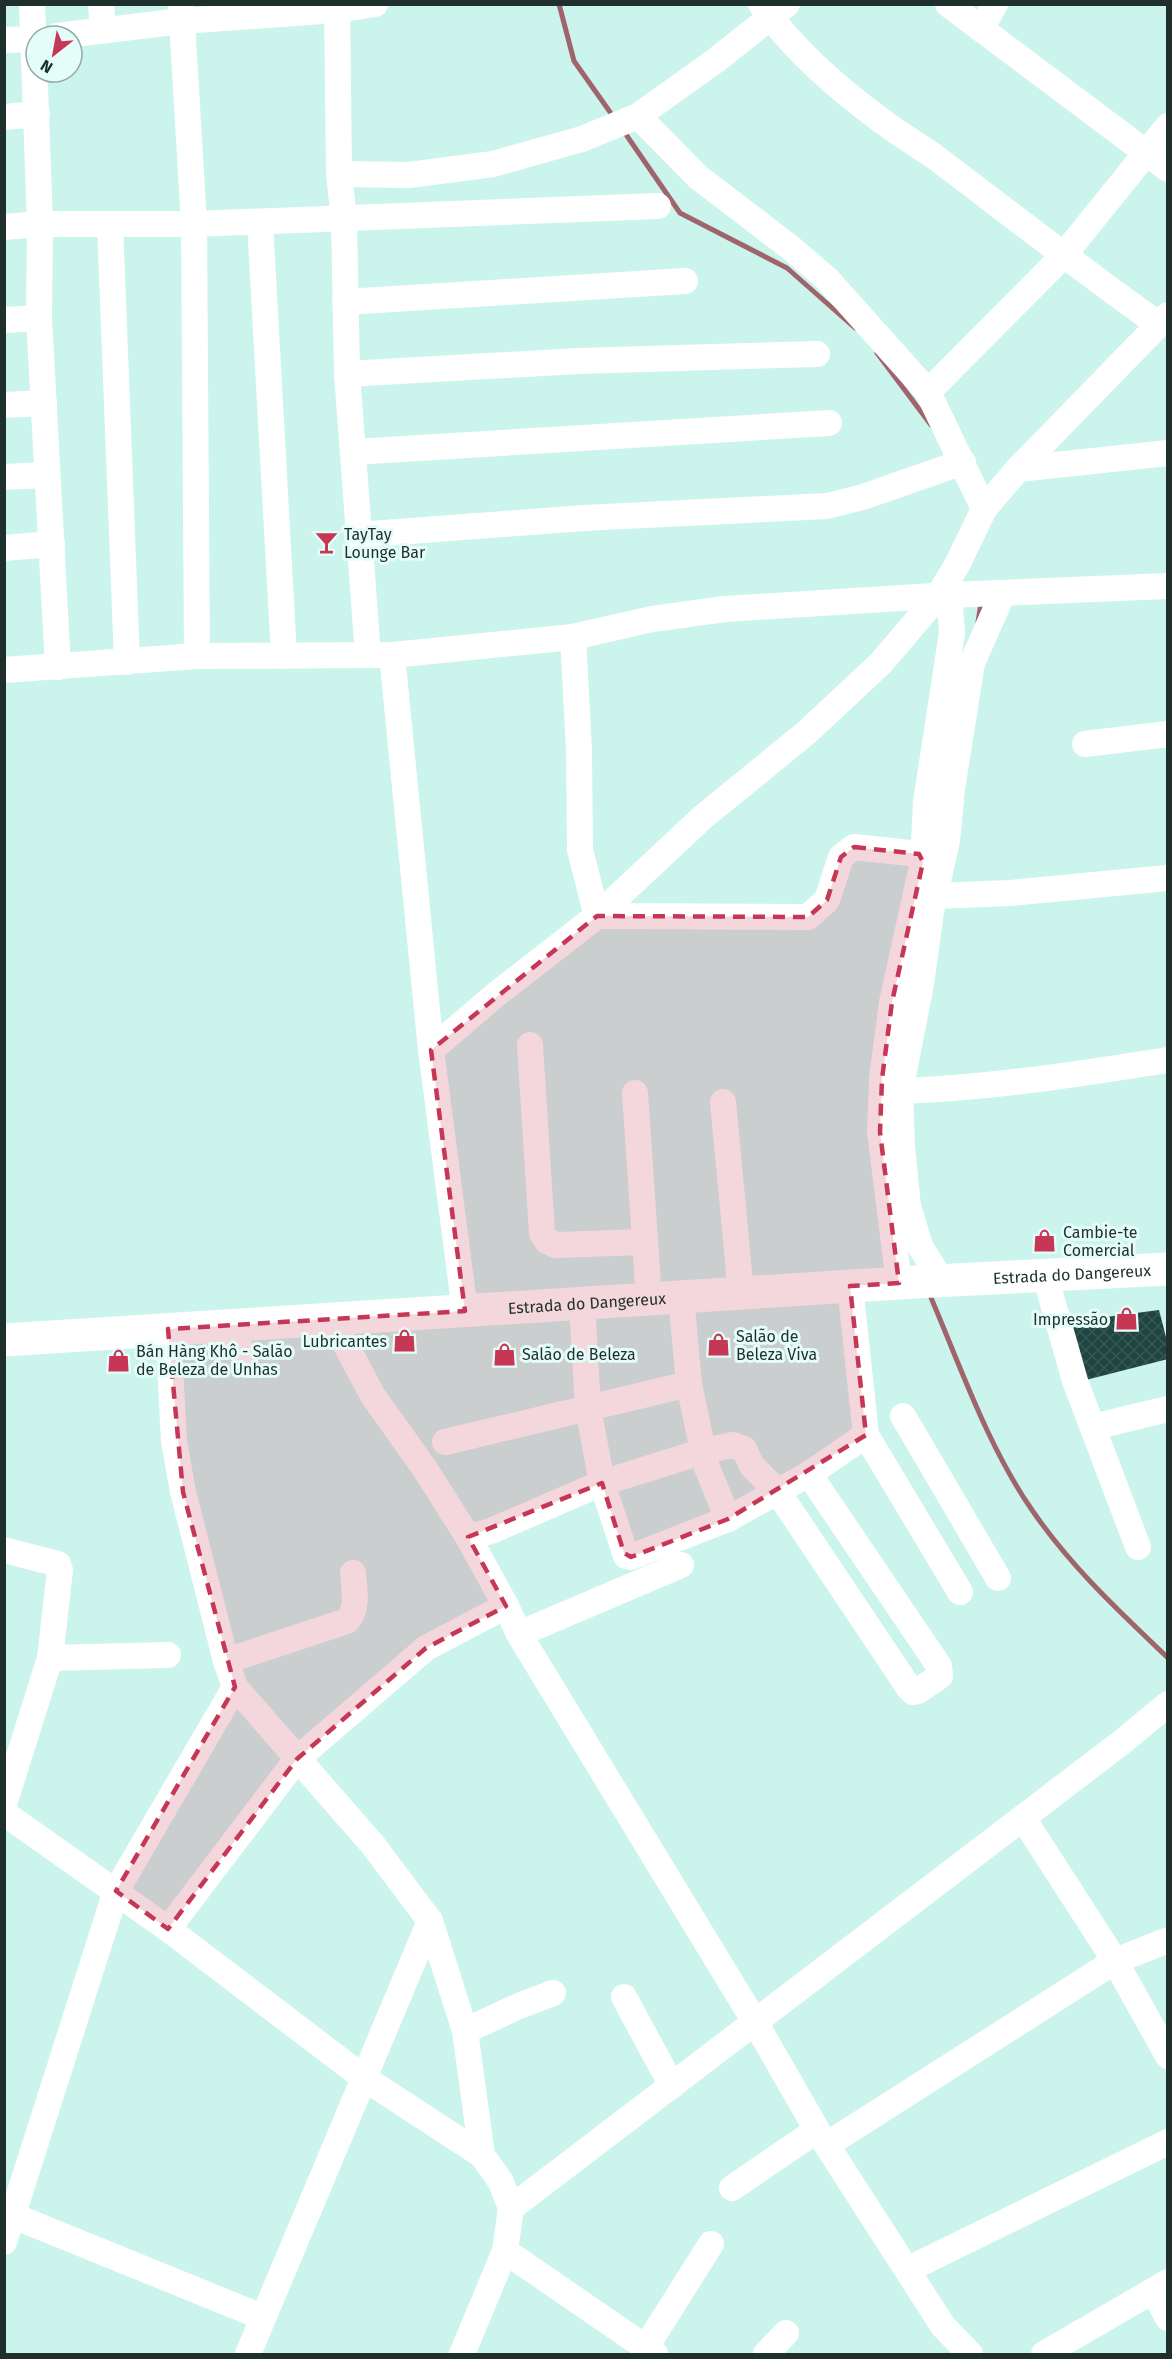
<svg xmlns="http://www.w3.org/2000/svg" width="1172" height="2359" viewBox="0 0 1172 2359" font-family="'Fira Sans',sans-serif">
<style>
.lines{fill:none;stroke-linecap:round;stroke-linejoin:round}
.stream{stroke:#a0656c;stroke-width:5}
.building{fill:url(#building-cross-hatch)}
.minor{stroke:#fff;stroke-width:26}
.major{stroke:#fff;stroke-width:33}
.marked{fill:#c63655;fill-opacity:0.2;stroke:#c63655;stroke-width:4.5;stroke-dasharray:12 8;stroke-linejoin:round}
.labels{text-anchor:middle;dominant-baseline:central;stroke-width:6;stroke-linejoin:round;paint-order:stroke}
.poi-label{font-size:16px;fill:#1f2f2c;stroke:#e5fdf9;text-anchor:start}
.street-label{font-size:16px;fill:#1f2f2c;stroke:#e5fdf9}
</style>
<defs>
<pattern id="building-cross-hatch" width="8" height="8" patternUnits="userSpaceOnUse" patternTransform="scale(1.5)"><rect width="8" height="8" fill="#204440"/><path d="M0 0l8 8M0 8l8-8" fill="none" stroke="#375753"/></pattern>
</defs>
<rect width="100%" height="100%" fill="#cbf4ed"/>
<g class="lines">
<!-- stream -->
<g class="stream">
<polyline points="559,4 574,61 610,112"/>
<polyline points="627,136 680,213 787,268 855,328"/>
<polyline points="877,353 931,425"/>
<polyline points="978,622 981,603"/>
<path d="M 929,1293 C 960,1365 987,1445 1032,1510 C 1071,1567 1119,1611 1168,1658"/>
</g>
</g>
<!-- building -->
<polygon class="building" points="1159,1310 1168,1345 1168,1359 1078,1382 1060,1323"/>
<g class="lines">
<!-- minor -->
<g class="minor">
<polyline points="32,4 40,224 39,318 58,667"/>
<polyline points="101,4 103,30"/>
<polyline points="181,4 194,224 197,656"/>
<polyline points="337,4 339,174 344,219 347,374 368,655"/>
<path d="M 761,4 C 793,50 837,88 882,121 C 899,134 918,145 935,157 C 1009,213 1082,270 1158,324"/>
<polyline points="948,4 1168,169"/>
<polyline points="981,29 995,4"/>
<polyline points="57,36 182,21 337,10 375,4"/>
<polyline points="4,40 36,39"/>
<polyline points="638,116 698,177 791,248 827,279 928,392"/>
<polyline points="4,117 37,114"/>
<polyline points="339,174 409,175 493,164 582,139 638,116 715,61 787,4"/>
<polyline points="260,222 284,656"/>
<polyline points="110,224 127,662"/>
<polyline points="4,227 40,224 194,224 658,206"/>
<polyline points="345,302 685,281"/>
<polyline points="4,320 39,318"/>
<polyline points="347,374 578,361 817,354"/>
<polyline points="4,405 44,403"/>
<polyline points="353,452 829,423"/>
<polyline points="1018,469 1168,453"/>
<polyline points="4,477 46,475"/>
<polyline points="984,509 928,392 1063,256 1168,126"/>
<polyline points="358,535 584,518 827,506 863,497 963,462"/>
<polyline points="4,548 52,544"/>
<polyline points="573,637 579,750 580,850 597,916 808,917 827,900 841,857 854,847 919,854 921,857"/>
<polyline points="392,655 431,1050 465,1311"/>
<polyline points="4,670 197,656 392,655 573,637 652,619 725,609 949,595 1168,586"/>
<polyline points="1085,744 1168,734"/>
<polyline points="935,896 1010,893 1168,878"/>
<polyline points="530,1045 542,1233 547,1241 556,1245 645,1242"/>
<polyline points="431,1050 498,993 597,916 703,817 806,733 881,663 938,596 957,565 984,509 1018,469 1168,315"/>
<path d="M 900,1091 C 990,1088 1079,1074 1168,1060"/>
<polyline points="635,1093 649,1299"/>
<polyline points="723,1102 741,1293"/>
<polyline points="1045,1275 1075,1381 1138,1547"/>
<polyline points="941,1280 920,1246 908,1206 902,1147 900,1091 921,984 931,912 947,841 952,789 972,663 1003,593"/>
<polyline points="899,1283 880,1132 882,1079 892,1002 923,862 926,802 952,633 949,595"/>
<polyline points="850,1286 866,1435 960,1592"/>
<polyline points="681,1297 689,1384 706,1465 728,1519"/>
<polyline points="582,1303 588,1408 602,1483 626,1556 631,1557 728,1519 809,1474 866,1435"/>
<polyline points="332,1319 373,1396 425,1469 468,1537 506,1606 519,1634 755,2022 817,2130 943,2326 970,2354"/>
<polyline points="227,1325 245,1357"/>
<polyline points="168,1329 174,1441 183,1492 226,1661 235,1687 373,1845 430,1921 465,2031 482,2155 501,2182 511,2208 505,2251 655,2354"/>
<polyline points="903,1416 998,1578"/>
<polyline points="1093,1427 1168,1409"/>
<polyline points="445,1442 689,1384"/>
<polyline points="468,1537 491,1531 602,1483 704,1451 733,1445 744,1449 752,1466 778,1492 909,1688 913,1692 918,1691 940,1676 939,1666 809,1474"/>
<polyline points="4,1550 58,1564 60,1570 50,1658 4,1804"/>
<polyline points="519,1634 681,1565"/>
<polyline points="50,1658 168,1655"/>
<path d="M 226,1661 L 347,1621 C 359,1608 354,1589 353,1573"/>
<polyline points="4,1813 168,1929 364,2078 482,2155"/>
<polyline points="1023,1818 1115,1961 1168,2056"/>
<polyline points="168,1929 297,1759 426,1648 506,1606"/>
<polyline points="624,1997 672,2086"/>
<polyline points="465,2031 519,2006 553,1993"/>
<polyline points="828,2144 1115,1961 1168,1940"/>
<polyline points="732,2188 817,2130"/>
<polyline points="511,2208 1122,1742 1168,1704"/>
<polyline points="4,2212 262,2317"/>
<polyline points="4,2242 116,1891 235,1687"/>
<polyline points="909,2269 1168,2142"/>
<polyline points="1153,2291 1168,2318"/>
<polyline points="646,2347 711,2244"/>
<polyline points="248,2354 430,1921"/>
<polyline points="462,2354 505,2251"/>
<polyline points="766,2354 786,2333"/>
<polyline points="1044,2354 1168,2282"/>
</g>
<!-- major -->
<path class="major" id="s1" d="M 4,1340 L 915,1282 L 1168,1269"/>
</g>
<!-- marked area -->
<path class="marked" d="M 854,847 L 919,854 L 923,862 L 892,1002 L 882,1079 L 880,1132 L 899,1283 L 850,1286 L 866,1435 L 728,1519 L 631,1557 L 624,1553 L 602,1483 L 468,1537 L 506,1606 L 426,1648 L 297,1759 L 168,1929 L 116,1891 L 235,1687 L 183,1492 L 168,1329 L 465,1311 L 431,1050 L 597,916 L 808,917 L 827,900 L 841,857 Z"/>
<!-- icons -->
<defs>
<symbol id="bar-bare" viewBox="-9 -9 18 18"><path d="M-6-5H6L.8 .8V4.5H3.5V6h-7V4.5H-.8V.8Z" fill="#c63655" stroke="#e5fdf9" stroke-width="2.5" paint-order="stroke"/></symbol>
<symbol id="shop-bare" viewBox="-9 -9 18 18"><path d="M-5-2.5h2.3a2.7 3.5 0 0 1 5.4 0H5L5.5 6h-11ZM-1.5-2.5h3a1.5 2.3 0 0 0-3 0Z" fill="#c63655" stroke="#e5fdf9" stroke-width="2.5" paint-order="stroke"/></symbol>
</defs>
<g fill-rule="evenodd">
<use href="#bar-bare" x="310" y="526" width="33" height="33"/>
<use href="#shop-bare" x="1028" y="1224" width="33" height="33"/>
<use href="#shop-bare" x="1110" y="1302" width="33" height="33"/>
<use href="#shop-bare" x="388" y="1324" width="33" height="33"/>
<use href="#shop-bare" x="702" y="1328" width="33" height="33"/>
<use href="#shop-bare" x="488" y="1338" width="33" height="33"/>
<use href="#shop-bare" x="102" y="1344" width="33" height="33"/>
</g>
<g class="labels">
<!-- poi labels -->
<g class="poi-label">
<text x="344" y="534">TayTay<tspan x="344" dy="18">Lounge Bar</tspan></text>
<text x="1063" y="1232">Cambie-te<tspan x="1063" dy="18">Comercial</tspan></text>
<text x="1108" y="1319" text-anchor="end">Impressão</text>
<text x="736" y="1336">Salão de<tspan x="736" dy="18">Beleza Viva</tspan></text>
<text x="387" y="1341" text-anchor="end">Lubricantes</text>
<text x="136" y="1351">Bán Hàng Khô - Salão<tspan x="136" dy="18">de Beleza de Unhas</tspan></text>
<text x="522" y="1354">Salão de Beleza</text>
</g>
<!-- street labels -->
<g class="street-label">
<text stroke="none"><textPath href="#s1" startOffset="1070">Estrada do Dangereux</textPath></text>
<text stroke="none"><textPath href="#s1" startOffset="584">Estrada do Dangereux</textPath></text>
</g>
</g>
<!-- border -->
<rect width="1172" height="2359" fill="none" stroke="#1f2f2c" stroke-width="12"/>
<!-- north arrow -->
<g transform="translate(54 54) rotate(211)"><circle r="28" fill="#e5fdf9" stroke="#96aba7" stroke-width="1.5"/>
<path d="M0-4.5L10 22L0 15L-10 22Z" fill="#c63655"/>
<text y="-9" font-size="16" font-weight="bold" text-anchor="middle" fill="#1f2f2c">N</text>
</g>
</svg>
